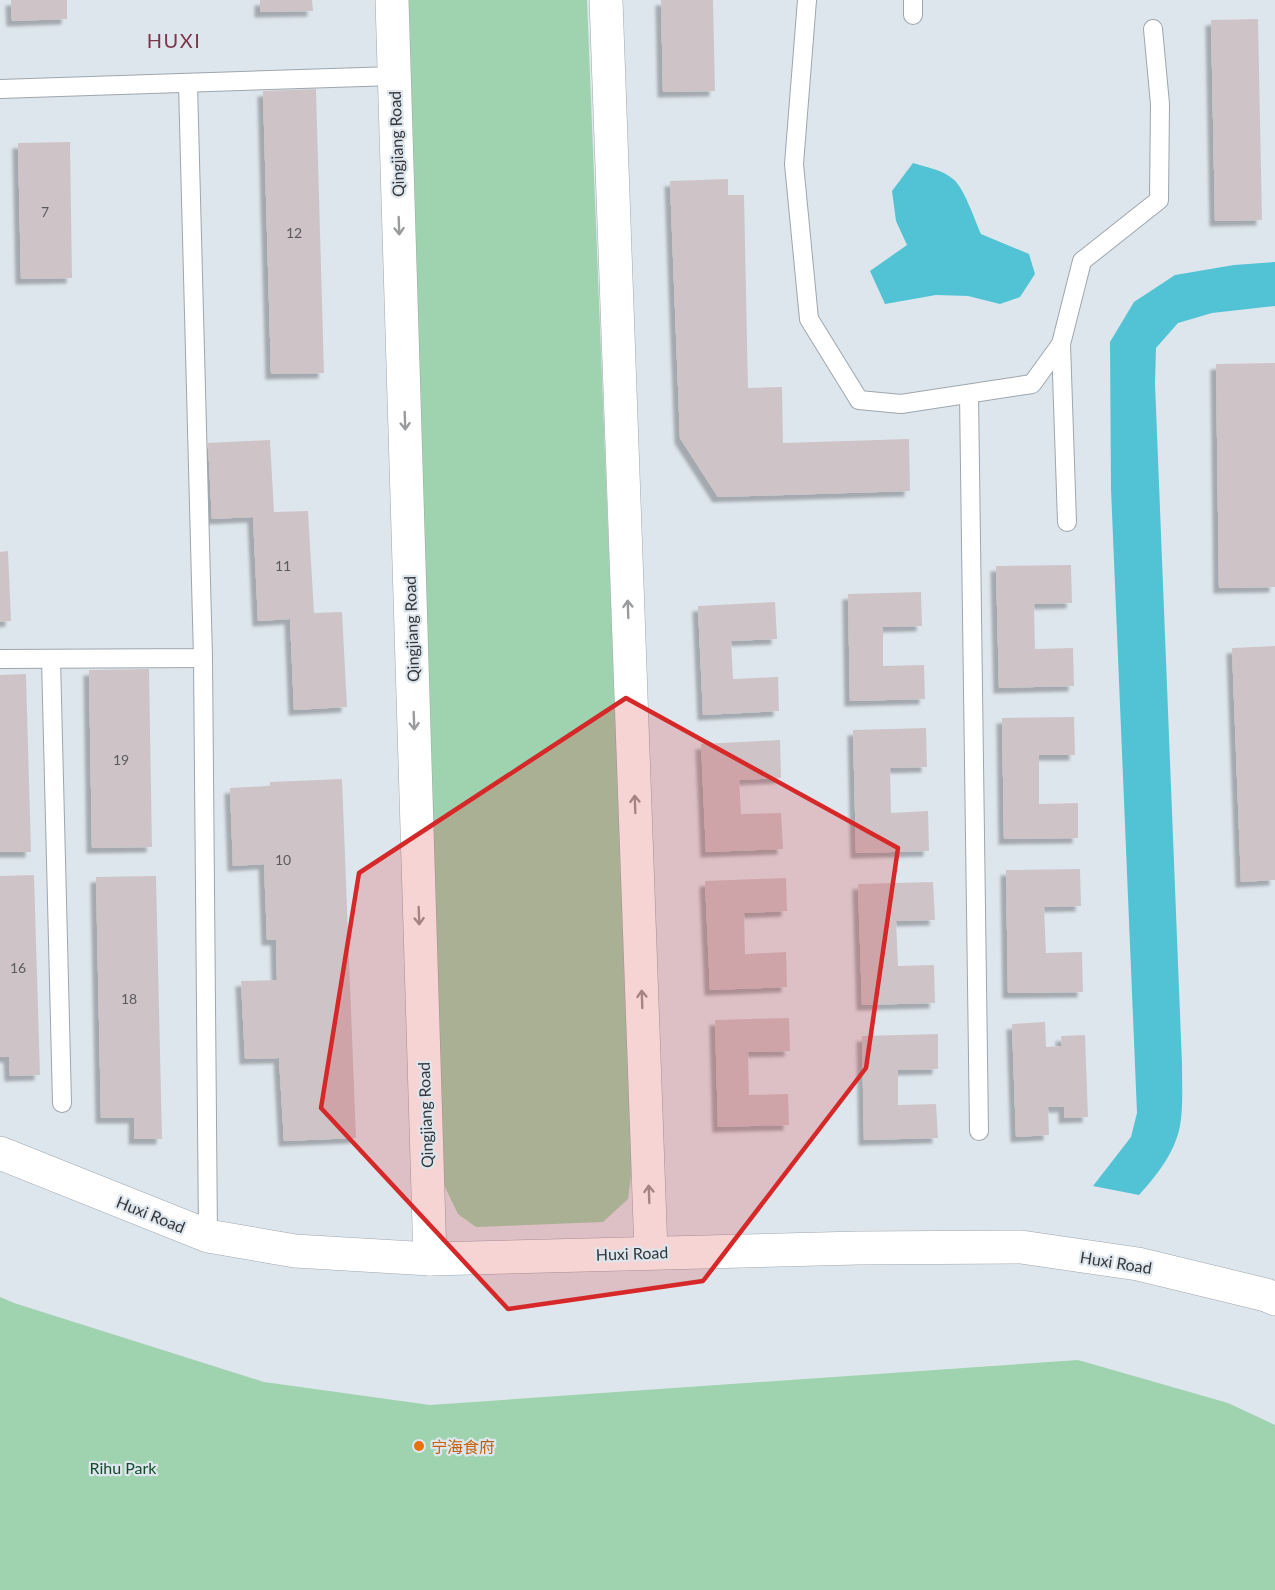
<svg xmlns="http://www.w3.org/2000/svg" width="1275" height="1590" viewBox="0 0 1275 1590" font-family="Lato,'Noto Sans SC',sans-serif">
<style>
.green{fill:#9fd2ae}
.water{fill:#51c3d4}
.building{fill:#cec4c8;filter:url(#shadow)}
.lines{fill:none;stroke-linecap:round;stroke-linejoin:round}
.service-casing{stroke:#9ea6ad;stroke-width:20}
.tertiary-casing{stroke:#9ea6ad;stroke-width:34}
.secondary-casing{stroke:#9ea6ad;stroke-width:34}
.service{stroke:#fff;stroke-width:18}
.tertiary{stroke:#fff;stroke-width:33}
.secondary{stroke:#fff;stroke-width:33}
.oneway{stroke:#9a9b9c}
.marked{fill:#d62828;fill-opacity:0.2;stroke:#d62828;stroke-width:4.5;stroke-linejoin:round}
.food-dot{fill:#e8710a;stroke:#dee6ed;stroke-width:2}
.labels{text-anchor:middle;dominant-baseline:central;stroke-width:4.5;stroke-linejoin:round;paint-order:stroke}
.number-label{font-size:14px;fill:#5a5a5e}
.street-label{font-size:16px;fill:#34373a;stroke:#dee6ed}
.food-label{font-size:16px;fill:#c56008;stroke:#dee6ed;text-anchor:start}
.park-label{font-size:16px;fill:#134b2b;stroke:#dee6ed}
.quarter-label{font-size:20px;letter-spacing:1.5px;fill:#7c364b;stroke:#dee6ed}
</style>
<defs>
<filter id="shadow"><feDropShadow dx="-5.5" dy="5.5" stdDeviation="1.5" flood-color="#0004"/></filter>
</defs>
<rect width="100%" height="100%" fill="#dee6ed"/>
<!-- green -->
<g class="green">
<polygon points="403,0 587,0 633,1161 628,1199 603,1222 476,1227 458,1214 444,1185"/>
<polygon points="0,1297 14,1303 264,1382 430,1405 1078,1360 1228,1403 1275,1425 1275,1590 0,1590"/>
</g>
<!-- water -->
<g class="water">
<path d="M 913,163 C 926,167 943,170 953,179 C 964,187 975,221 981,234 L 1029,254 L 1035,274 L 1020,297 L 1000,304 L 968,296 L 936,295 L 885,304 L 870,271 L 907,245 L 896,221 L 892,191 Z"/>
<path d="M 1275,262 L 1275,306 L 1212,313 L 1178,323 L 1156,348 L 1155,383 L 1182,1064 C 1182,1082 1183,1101 1181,1119 C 1178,1149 1158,1174 1139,1195 L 1093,1186 L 1131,1137 L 1137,1113 L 1111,489 L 1110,342 L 1134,302 L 1175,275 L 1234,265 Z"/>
</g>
<!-- building -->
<g class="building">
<polygon points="11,0 67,0 67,19 12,21"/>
<polygon points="260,0 312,0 313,11 260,12"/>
<polygon points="661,0 713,0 715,91 663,92"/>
<polygon points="1258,19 1262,220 1215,221 1211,20"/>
<polygon points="316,89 324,373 271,374 263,91"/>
<polygon points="70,142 72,278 21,279 18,143"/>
<polygon points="728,179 728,195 744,195 748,388 782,387 783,443 909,439 910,491 718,497 680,438 670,181"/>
<polygon points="1275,363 1275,587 1219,588 1216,364"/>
<polygon points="270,440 274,512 308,511 314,613 342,612 347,707 294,710 290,619 258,621 253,517 212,519 208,443"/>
<polygon points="8,551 11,621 0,622 0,552"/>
<polygon points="1071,565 1072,603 1034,604 1035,649 1073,648 1074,686 999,688 996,566"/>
<polygon points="921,592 922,626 883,627 883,666 924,665 925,699 850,701 848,594"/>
<polygon points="775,602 777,639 731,641 733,679 778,677 779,711 703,715 698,606"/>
<polygon points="1275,646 1275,880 1241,882 1232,648"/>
<polygon points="149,669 152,847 92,848 89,670"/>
<polygon points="26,674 31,852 0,852 0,675"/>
<polygon points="1074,717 1075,755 1039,755 1039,804 1078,803 1078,838 1004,839 1002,718"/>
<polygon points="926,728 927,767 890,768 891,813 928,811 929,851 856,853 853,730"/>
<polygon points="780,740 781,778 739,780 741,814 781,813 783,849 706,852 701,744"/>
<polygon points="342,779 356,1138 284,1141 279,1058 245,1059 241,981 277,980 276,940 267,940 264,864 233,866 230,788 270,786 270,782"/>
<polygon points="1080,869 1081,906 1044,907 1046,953 1082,952 1083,992 1008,993 1006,870"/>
<polygon points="34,875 40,1075 10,1076 9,1057 0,1057 0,876"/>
<polygon points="156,876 162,1139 134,1139 134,1118 101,1118 96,877"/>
<polygon points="786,878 787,911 744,913 745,954 786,952 787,987 710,990 705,881"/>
<polygon points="933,882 935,920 896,921 898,966 934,965 935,1003 862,1005 858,884"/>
<polygon points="789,1018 790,1051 748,1052 749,1095 788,1094 789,1125 718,1127 715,1020"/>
<polygon points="1045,1022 1046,1047 1062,1046 1061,1036 1085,1035 1088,1117 1064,1118 1064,1107 1048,1107 1049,1135 1016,1137 1012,1024"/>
<polygon points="938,1034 938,1069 898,1070 898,1105 936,1104 938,1138 864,1140 862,1036"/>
</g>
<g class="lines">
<defs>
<g id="service">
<polyline points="807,0 794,164 809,319 859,400 901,404 1032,384 1061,344 1082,261 1159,200 1160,104 1153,29"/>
<polyline points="913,0 913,15"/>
<polyline points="0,89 394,76"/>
<polyline points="1061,344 1067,522"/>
<polyline points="969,394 979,1131"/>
<polyline points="203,658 208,1236"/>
<polyline points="0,659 203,658 188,84"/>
<polyline points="51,659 62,1103"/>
</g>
<g id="tertiary">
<polyline points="392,0 430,1259"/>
<polyline points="606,0 651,1252"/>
</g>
<polyline id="secondary" points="0,1153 208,1236 295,1251 430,1259 858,1248 1021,1247 1138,1264 1266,1295 1275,1299"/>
</defs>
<!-- service casing -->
<use href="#service" class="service-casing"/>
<!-- tertiary casing -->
<use href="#tertiary" class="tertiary-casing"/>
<!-- secondary casing -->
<use href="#secondary" class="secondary-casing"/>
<!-- service -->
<use href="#service" class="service"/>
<!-- tertiary -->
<use href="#tertiary" class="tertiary"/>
<!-- secondary -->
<use href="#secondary" class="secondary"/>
</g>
<!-- one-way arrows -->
<defs><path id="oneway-shaft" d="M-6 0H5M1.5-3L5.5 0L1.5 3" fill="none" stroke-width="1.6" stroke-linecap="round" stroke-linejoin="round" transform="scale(1.5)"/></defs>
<g class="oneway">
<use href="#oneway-shaft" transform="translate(399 226) rotate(88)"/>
<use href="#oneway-shaft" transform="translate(405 421) rotate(88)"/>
<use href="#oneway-shaft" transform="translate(628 609) rotate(-92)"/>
<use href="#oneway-shaft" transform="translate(414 721) rotate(88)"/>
<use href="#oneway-shaft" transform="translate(635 804) rotate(-92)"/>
<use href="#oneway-shaft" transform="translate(419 916) rotate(88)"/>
<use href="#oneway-shaft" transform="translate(642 999) rotate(-92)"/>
<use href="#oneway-shaft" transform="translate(649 1194) rotate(-92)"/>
</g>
<!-- marked area -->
<path class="marked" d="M 626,698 L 898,848 L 866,1068 L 703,1281 L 508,1309 L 321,1108 L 359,873 Z"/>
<!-- markers -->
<circle class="food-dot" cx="419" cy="1446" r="6"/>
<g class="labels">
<!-- number labels -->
<g class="number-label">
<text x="45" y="211">7</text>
<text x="294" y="232">12</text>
<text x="283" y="565">11</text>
<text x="121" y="759">19</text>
<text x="283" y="859">10</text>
<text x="18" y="967">16</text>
<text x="129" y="998">18</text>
</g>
<!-- street labels -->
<g class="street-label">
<text transform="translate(396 144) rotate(-92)">Qingjiang Road</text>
<text transform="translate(411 629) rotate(-92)">Qingjiang Road</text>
<text transform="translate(425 1115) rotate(-92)">Qingjiang Road</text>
<text transform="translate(151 1214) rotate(22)">Huxi Road</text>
<text transform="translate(632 1253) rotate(-2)">Huxi Road</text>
<text transform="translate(1116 1262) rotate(9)">Huxi Road</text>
</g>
<!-- food labels -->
<g class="food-label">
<text x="431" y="1446">宁海食府</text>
</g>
<!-- park labels -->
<g class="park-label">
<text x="123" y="1467">Rihu Park</text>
</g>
<!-- quarter labels -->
<g class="quarter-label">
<text x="174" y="40">HUXI</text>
</g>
</g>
</svg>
